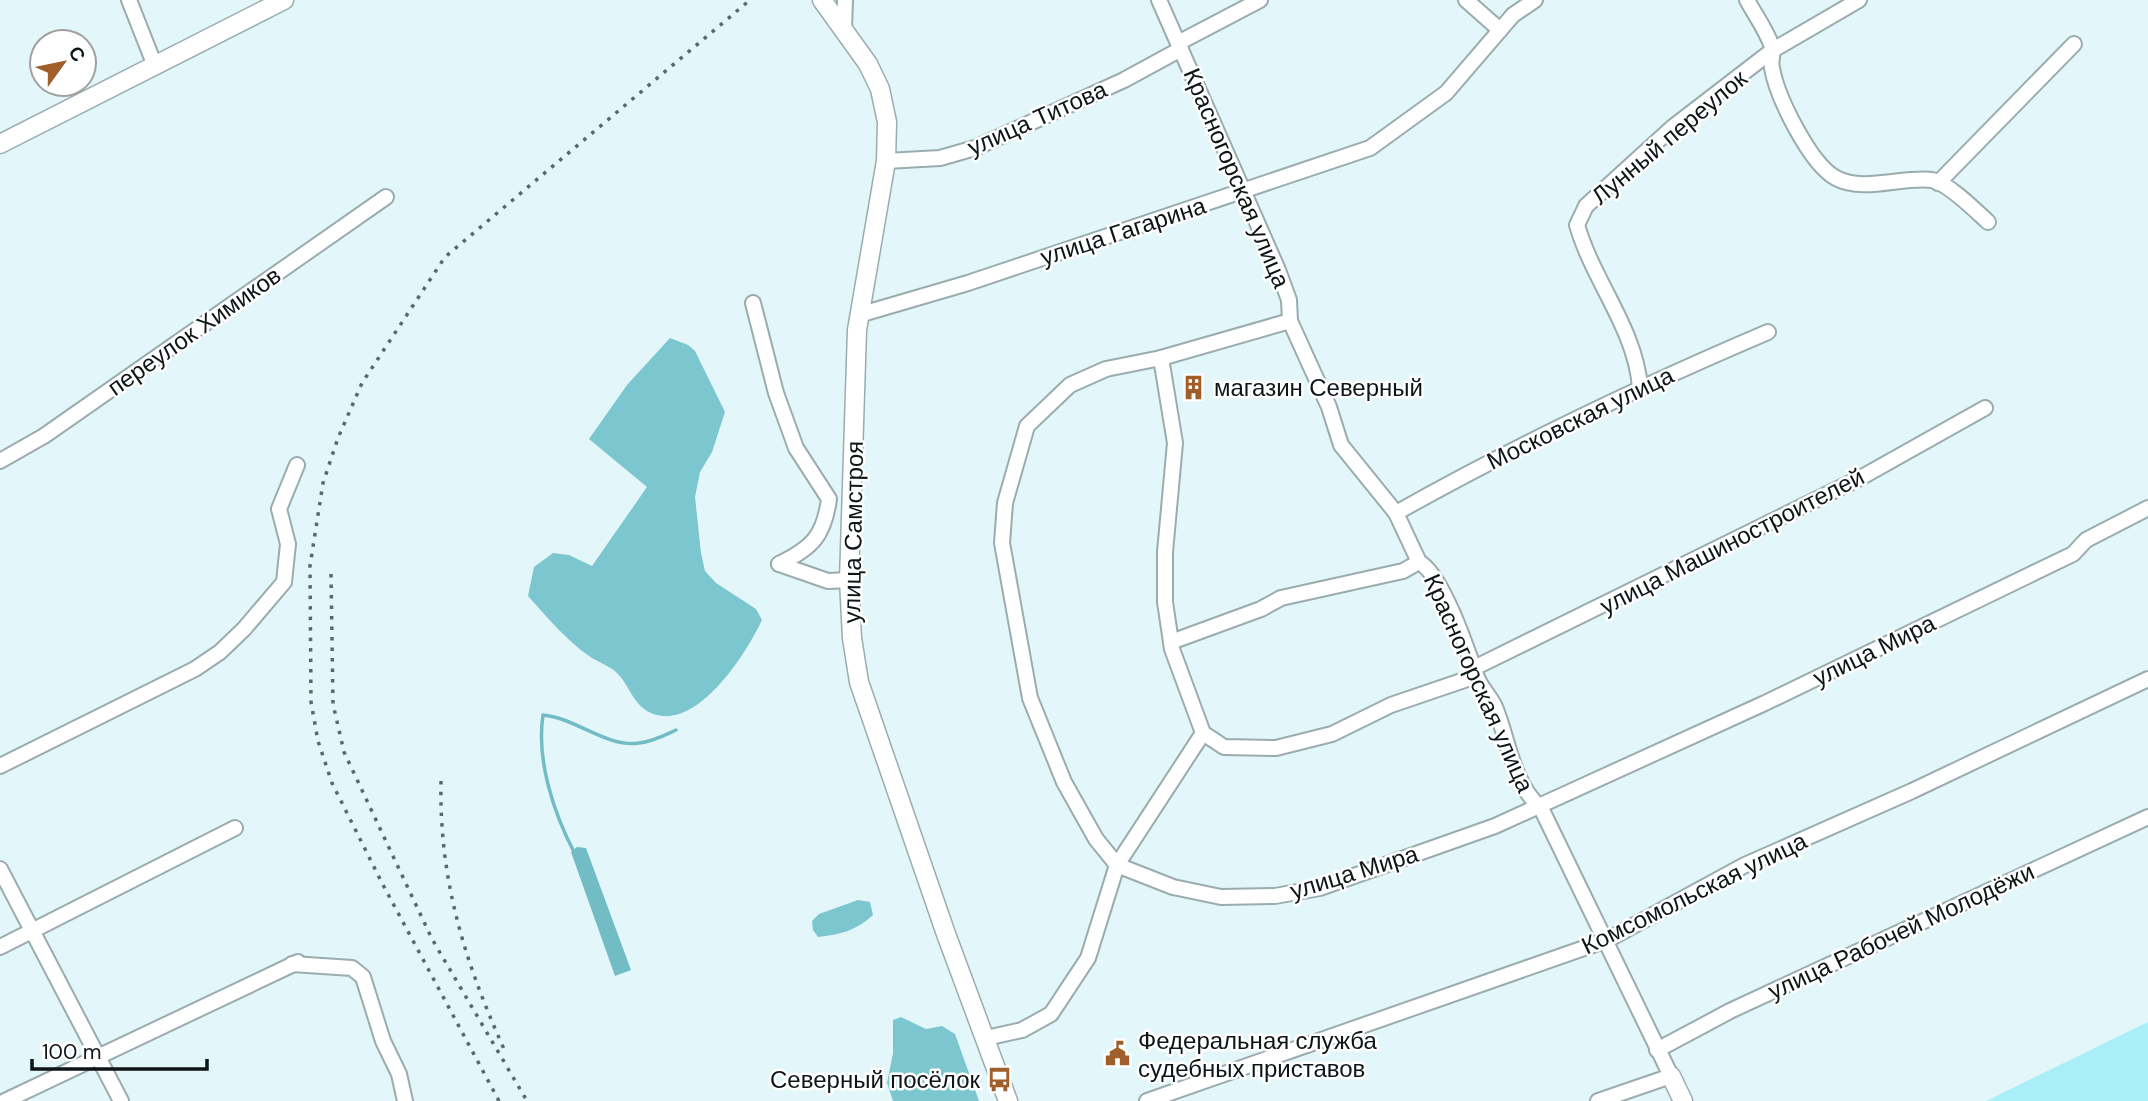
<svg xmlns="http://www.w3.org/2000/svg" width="2148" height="1101" viewBox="0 0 2148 1101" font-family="'DM Sans',sans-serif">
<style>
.green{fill:#aaeff8}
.forest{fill:#7cc6cf}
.water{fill:#72bcc5}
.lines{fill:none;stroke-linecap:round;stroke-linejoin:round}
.stream{stroke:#72bcc5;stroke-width:3.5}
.minor-casing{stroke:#9aacaf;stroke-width:18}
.tertiary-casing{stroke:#9aacaf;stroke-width:21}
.minor{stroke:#fff;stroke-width:14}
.tertiary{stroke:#fff;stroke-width:18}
.rail{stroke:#5b6768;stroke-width:3.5;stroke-dasharray:3.5 7;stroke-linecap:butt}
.labels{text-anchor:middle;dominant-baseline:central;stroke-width:5;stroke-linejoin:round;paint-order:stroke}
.street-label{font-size:24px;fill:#0e1516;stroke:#fff}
.poi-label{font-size:24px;fill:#0e1516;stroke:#fff;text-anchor:start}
</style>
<rect width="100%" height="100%" fill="#e3f7fa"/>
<!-- green -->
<polygon class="green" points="2148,1022 2148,1101 1986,1101"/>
<!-- forest -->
<g class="forest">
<path d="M 670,338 L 688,345 L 695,351 L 725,412 L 712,452 L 700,472 L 695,497 L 701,553 L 705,571 L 716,583 L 756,609 L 762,620 C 747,652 697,733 651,713 C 633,705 630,686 617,673 C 610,666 598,662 589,656 C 566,640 547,617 528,596 L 534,567 L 553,553 L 569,555 L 592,566 L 647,487 L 589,439 L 627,385 Z"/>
<path d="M 858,900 L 870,902 L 873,915 C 857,930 840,935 818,937 L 813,930 L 812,921 L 819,914 Z"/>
<polygon points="901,1017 926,1029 942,1026 955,1034 979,1101 893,1101 887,1083 893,1053 893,1020"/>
</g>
<!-- water -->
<polygon class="water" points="577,847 586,848 631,970 615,976 571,852"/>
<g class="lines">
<!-- stream -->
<path class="stream" d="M 575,854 C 554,814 536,760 543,715 C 576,718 607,748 639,743 C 652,742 665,735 676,730"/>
<defs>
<g id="minor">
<polyline points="129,0 155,66"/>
<path d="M 1159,0 L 1278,270 L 1289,300 L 1290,321 L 1329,407 L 1341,445 L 1396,513 L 1419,562 C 1442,574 1467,649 1476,675 C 1480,687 1490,696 1495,707 C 1509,741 1512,783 1541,808 L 1671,1076 L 1598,1101"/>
<polyline points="1466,0 1500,30"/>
<path d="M 1747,0 C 1755,15 1767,31 1772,47 C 1774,54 1770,61 1772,68 C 1777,97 1810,164 1836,178 C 1863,193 1903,176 1932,180 C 1948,183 1975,210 1988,222"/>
<polyline points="844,29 845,0"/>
<polyline points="1178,43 1260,0"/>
<polyline points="886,161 940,158 975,148 1124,80 1181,49"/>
<polyline points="1938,183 2074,44"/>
<path d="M 753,303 L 776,393 L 796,448 L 829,499 C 824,536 812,548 779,564"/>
<polyline points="862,314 968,283 1370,148 1446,93 1513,15 1535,0"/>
<polyline points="1290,321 1161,358 1106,369 1070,385 1027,426 1005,503 1002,543 1030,698 1064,782 1096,839 1117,865 1173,887 1221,897 1275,896 1320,888 1495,826 1765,703 2073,554 2086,540 2148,508"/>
<polyline points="1161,358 1175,443 1165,552 1165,602 1172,649 1203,733 1224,747 1276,748 1332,734 1391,705 1476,676"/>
<path d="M 1640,387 C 1635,328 1593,281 1577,225 L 1586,206 L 1673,127 L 1773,50 L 1859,0"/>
<polyline points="0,461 44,436 386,197"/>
<path d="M 1396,513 C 1517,445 1641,386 1768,332"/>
<polyline points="779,564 828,581 849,580"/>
<polyline points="1171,642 1261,609 1281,598 1403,571 1419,562"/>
<polyline points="1474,668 1862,477 1985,408"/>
<polyline points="0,766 195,669 220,652 244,629 284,582 288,544 279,509 297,465"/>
<polyline points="0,869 121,1101"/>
<polyline points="0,947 235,828"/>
<polyline points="292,964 352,968 363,977 383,1041 399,1074 405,1101"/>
<polyline points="986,1038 1022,1030 1051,1014 1088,958 1117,865 1203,733"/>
<polyline points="1657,1050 1730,1011 2148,817"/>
<polyline points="5,1101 298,962"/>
<polyline points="1147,1101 1607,940 1745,865 1912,791 2148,679"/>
</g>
<g id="tertiary">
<polyline points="822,0 868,64 880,89 887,122 886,161 857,330 849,580 852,638 859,682 946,934 1008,1101"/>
<polyline points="0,144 284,0"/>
<polyline points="1671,1076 1683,1101"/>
</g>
</defs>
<!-- minor casing -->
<use href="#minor" class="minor-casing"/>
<!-- tertiary casing -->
<use href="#tertiary" class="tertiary-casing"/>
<!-- minor -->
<use href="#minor" class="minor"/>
<!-- tertiary -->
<use href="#tertiary" class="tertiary"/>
<!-- rail -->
<g class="rail">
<polyline points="331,574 333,704 344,752 432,939 527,1101"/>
<path d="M 441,781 C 439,879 464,960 504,1049"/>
<polyline points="499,1101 382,883 332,783 318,741 311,702 310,566 323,483 338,438 362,383 445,257 750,0"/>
</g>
</g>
<!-- icons -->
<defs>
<symbol id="building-bare" viewBox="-9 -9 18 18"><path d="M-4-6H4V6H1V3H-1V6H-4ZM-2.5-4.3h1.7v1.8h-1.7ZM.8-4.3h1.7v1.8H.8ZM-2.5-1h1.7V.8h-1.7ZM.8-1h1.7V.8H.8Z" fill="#a05e2a" stroke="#fff" stroke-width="2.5" paint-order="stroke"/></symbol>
<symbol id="civic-bare" viewBox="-9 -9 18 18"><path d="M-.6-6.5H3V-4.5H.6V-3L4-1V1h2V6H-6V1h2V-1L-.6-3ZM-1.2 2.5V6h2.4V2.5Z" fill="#a05e2a" stroke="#fff" stroke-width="2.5" paint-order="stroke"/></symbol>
<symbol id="bus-bare" viewBox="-9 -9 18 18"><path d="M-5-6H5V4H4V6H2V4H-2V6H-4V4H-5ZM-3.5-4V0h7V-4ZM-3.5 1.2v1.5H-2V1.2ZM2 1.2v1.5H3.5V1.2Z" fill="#a05e2a" stroke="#fff" stroke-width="2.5" paint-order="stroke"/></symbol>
</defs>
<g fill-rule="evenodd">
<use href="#building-bare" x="1176" y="370" width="35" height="35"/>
<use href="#civic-bare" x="1100" y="1036" width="35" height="35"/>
<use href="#bus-bare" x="982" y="1062" width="35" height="35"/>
</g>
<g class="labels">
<!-- street labels -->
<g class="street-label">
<text transform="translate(1037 118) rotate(-24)">улица Титова</text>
<text transform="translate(1669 137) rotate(-40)">Лунный переулок</text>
<text transform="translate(1237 178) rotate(67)">Красногорская улица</text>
<text transform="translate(1123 231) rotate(-18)">улица Гагарина</text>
<text transform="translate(194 331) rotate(-35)">переулок Химиков</text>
<text transform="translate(1580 418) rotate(-26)">Московская улица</text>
<text transform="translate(853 532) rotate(-89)">улица Самстроя</text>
<text transform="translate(1732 541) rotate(-27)">улица Машиностроителей</text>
<text transform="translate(1874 650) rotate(-26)">улица Мира</text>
<text transform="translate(1479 683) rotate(66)">Красногорская улица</text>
<text transform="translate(1354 872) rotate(-17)">улица Мира</text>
<text transform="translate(1694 893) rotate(-26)">Комсомольская улица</text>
<text transform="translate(1901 931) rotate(-25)">улица Рабочей Молодёжи</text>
</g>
<!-- poi labels -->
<g class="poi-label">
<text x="1214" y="387">магазин Северный</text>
<text x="1138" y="1040">Федеральная служба<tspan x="1138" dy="28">судебных приставов</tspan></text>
<text x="980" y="1079" text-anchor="end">Северный посёлок</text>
</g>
</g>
<!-- north arrow -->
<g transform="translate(63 63) rotate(57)"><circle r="33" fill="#ffffff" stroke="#9fa1a2" stroke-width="2"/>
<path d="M0-5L12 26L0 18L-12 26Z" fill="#a05e2a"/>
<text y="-10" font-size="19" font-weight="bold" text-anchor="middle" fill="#0e1516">С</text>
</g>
<!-- scale -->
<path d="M32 1059v10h175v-10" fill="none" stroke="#0e1516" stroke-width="3.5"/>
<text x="42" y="1059" font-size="21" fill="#0e1516" stroke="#ffffff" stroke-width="5" paint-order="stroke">100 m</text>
</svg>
